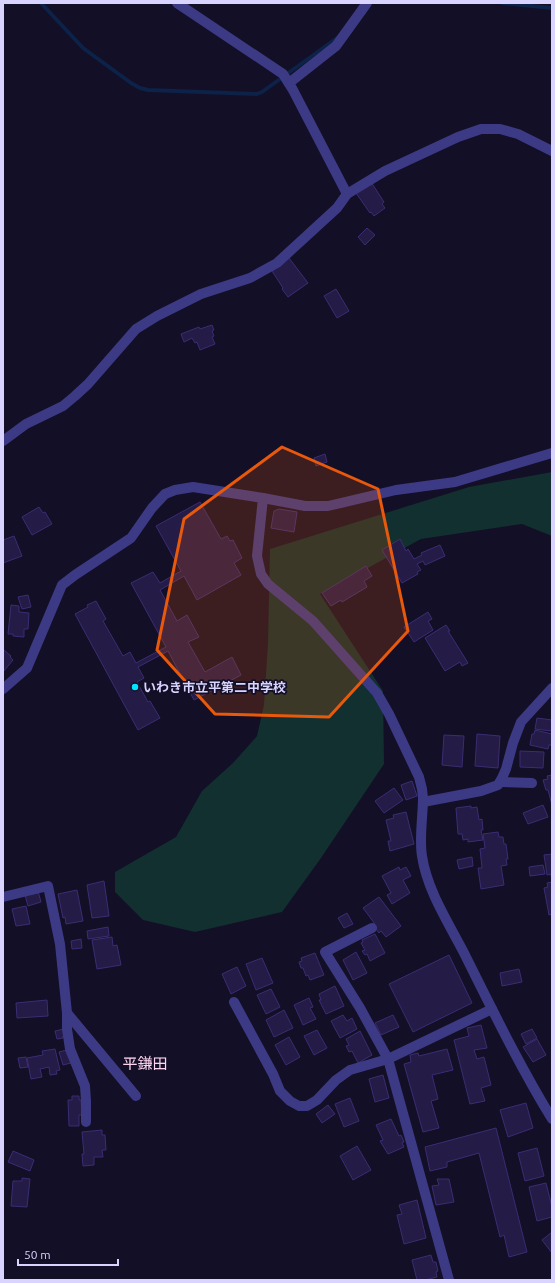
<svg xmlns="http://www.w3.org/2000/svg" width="555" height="1283" viewBox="0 0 555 1283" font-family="Ubuntu,'Noto Sans JP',sans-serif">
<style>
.green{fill:#12302f}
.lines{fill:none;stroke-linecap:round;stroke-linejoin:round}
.stream{stroke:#0c2248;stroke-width:4}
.building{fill:#241b47;stroke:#3b2d73}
.street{stroke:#3d3a85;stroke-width:10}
.marked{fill:#e8590c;fill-opacity:0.2;stroke:#e8590c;stroke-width:3;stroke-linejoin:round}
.poi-dot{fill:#00e5ff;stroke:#130f26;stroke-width:1.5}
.labels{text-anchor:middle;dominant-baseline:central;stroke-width:3.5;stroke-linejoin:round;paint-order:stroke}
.poi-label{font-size:13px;font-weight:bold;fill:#d9d4ff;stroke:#130f26;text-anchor:start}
.quarter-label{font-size:15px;fill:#ffd6f0;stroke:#130f26}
</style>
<rect width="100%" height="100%" fill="#130f26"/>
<!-- green -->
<polygon class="green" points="552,472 552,536 522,524 421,539 320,594 383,691 384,764 321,858 282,912 195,932 143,920 115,892 115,872 176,837 202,791 233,763 257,736 264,705 268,643 270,549 469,487"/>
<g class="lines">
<!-- stream -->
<g class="stream">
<polyline points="41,3 83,48 131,83 140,88 148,90 257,94 262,92 337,38"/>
<polyline points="502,3 552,8"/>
</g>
</g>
<!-- building -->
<g class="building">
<polygon points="371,182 384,202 382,204 385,208 374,216 371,212 370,213 356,193"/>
<polygon points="367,228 375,235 365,245 358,237"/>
<polygon points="289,258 308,283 288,297 282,289 283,288 272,271"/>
<polygon points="336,289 349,311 337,318 324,296"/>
<polygon points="212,325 214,330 212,331 214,336 212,337 215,344 200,350 197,342 195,343 192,338 184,342 181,334 199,327 200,329"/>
<polygon points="325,454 327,462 316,466 314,458"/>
<polygon points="200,502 221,539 227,536 230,541 233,540 242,558 234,563 241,575 197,600 184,576 160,590 177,621 187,615 199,637 188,642 205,672 232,657 241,675 194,700 168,651 138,667 144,678 137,682 148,702 150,701 160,718 138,730 75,614 88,607 87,605 96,601 106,619 103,621 123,656 130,652 136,663 166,647 131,583 153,572 160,583 181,571 156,526"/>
<polygon points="39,507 43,513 45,512 52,524 32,535 22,517"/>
<polygon points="279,509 297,512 294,532 271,528 274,511"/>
<polygon points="14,536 22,556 3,563 3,540"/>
<polygon points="400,539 406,551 408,549 414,559 422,555 421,553 440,545 445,556 425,565 423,561 417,564 421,570 417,572 418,574 402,583 382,550"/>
<polygon points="366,566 372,576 364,581 367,587 342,602 341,600 331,606 322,593"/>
<polygon points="28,595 31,607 22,609 18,597"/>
<polygon points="11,605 19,606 19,612 29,613 28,629 24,629 24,637 13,636 13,634 8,634"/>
<polygon points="428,612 432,619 428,621 433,630 414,642 404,627"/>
<polygon points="446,625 450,631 448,631 468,663 462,666 460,662 445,671 425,638"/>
<polygon points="3,650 4,650 11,656 10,657 13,660 3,672"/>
<polygon points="537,718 552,720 552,731 535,729"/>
<polygon points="535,730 552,734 552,745 549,745 548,749 530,745 532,734 534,734"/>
<polygon points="477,734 500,736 498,768 475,766"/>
<polygon points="444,735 464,736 462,767 442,765"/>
<polygon points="520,751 544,752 543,768 520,767"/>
<polygon points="552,775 552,805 548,790 546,790 543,780 548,779 547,776"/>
<polygon points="412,781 417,796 406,800 401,785"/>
<polygon points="394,788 403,800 384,813 375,801"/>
<polygon points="543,805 548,817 528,824 523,813"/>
<polygon points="471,806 471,808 477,807 479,820 482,819 483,830 481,830 483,840 468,842 468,839 463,840 462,834 458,834 456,808"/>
<polygon points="406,812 414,844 390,851 388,841 391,841 386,820 394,818 393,815"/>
<polygon points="498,832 499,837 503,837 504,844 506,844 508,859 506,859 507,865 501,866 504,885 481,889 478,868 482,868 480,849 485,848 483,834"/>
<polygon points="552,854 552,882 551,874 547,875 544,855"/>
<polygon points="472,857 473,866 459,869 457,860"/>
<polygon points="543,865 545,874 530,876 529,867"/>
<polygon points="399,867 400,870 406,867 411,876 403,880 410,893 392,904 387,895 391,893 382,876"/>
<polygon points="104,881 109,916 92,918 87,885"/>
<polygon points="552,882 552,914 549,915 544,888 548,887 547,883"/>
<polygon points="77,890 83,921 66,924 65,917 63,918 58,894"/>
<polygon points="38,891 41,902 28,906 25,895"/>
<polygon points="379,897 401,926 386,937 381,931 379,933 373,925 375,924 363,908"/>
<polygon points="26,906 30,924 16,926 12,909"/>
<polygon points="347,913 353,924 344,928 338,918"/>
<polygon points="108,927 109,936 88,939 87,931"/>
<polygon points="375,934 385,953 370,961 367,954 365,955 362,951 365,950 361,943 363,942 362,940"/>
<polygon points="112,937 113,946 117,945 121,965 97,969 92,940"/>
<polygon points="81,939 82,948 72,949 71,941"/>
<polygon points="356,952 367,973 353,980 343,960"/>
<polygon points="315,953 324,975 310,980 308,975 306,976 303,968 301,968 299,962 302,961 301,958"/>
<polygon points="449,955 472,1003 413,1032 389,984"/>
<polygon points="262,958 273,983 256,990 246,964"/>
<polygon points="237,967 246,986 231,994 222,974"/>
<polygon points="519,969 522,982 502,986 500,973"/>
<polygon points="335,986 344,1006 326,1014 319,1000 321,1000 319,994"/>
<polygon points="271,989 280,1007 266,1014 257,995"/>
<polygon points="309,998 313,1007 310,1008 316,1019 303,1025 294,1005"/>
<polygon points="47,1000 48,1016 17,1018 16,1003"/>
<polygon points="284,1010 293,1028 274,1037 266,1020"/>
<polygon points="343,1015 347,1021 352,1018 357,1029 340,1038 331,1021"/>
<polygon points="393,1015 399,1027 381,1035 375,1023"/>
<polygon points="481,1025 487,1048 474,1050 477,1059 484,1057 491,1085 481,1088 485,1101 470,1104 454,1040 469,1036 467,1028"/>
<polygon points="64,1029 65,1035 63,1036 63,1038 57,1039 55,1031"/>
<polygon points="532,1029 537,1038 526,1044 521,1034"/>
<polygon points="317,1030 327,1048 314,1055 304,1036"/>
<polygon points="360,1031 372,1055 358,1063 352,1051 349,1052 346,1046 349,1045 346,1039"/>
<polygon points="289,1037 300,1057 286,1065 275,1045"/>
<polygon points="537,1039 546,1055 533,1062 523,1047"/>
<polygon points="55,1049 60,1070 56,1071 57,1074 50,1075 49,1067 40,1069 42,1077 31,1079 27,1058 43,1055 42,1051"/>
<polygon points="447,1049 453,1070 432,1075 438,1099 431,1101 439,1128 423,1132 404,1064 411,1062 410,1055 418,1053 419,1056"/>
<polygon points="67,1050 71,1063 63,1065 59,1052"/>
<polygon points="26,1057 28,1067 20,1068 18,1058"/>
<polygon points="383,1075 389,1098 375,1102 369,1079"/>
<polygon points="72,1096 79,1096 79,1100 81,1100 82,1115 79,1115 79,1126 69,1126 68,1100 72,1100"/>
<polygon points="350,1098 359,1121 344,1127 335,1104"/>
<polygon points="526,1103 533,1128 508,1137 500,1110"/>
<polygon points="328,1105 335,1114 322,1123 316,1114"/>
<polygon points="391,1119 399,1136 401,1135 404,1142 402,1143 404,1147 388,1154 380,1141 383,1140 376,1125"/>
<polygon points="496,1128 527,1252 509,1257 504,1235 500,1237 479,1153 447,1162 447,1167 430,1171 425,1147"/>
<polygon points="102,1130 102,1135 105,1135 106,1150 102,1150 103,1157 94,1157 94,1165 83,1166 82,1154 84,1154 82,1132"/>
<polygon points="357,1146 371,1170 353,1180 340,1156"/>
<polygon points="537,1148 544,1176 525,1181 518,1153"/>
<polygon points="13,1151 34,1160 30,1171 8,1162"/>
<polygon points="22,1178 30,1179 27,1207 11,1206 13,1181 22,1181"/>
<polygon points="437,1179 449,1179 454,1202 436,1205 432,1186 439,1185"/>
<polygon points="546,1183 552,1207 552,1217 537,1221 529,1187"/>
<polygon points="417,1200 426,1238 404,1244 397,1215 402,1214 399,1205"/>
<polygon points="552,1232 552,1253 542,1240"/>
<polygon points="431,1255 433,1262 436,1262 438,1271 436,1272 437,1277 425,1280 417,1280 412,1260"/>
</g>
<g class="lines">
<!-- street -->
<g class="street">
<polyline points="177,3 283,74 293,90 347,194"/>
<polyline points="289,83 336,46 367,3"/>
<polyline points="3,441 26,424 63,406 75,396 88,384 136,329 157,316 201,294 250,278 277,263 337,208 347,194 385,171 458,137 481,129 500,129 518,134 552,151"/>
<path d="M 263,498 L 257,556 L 261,574 L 268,584 L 313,621 L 377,693 L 389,714 L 419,777 L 422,789 L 423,798 C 423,816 419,839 422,856 C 427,890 448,922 464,953 C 492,1009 519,1065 552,1119"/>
<polyline points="3,689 27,668 62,585 75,575 131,538 152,508 165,494 175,490 193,487 263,498 305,506 328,506 396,490 455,482 552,453"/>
<polyline points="500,782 532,783"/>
<polyline points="423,802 481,791 498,785 502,778 506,769 513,743 521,722 552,688"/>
<polyline points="3,897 48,886 60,944 67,1013 67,1029 70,1049 85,1086 86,1101 86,1122"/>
<polyline points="372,928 325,952 360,1008 388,1059 449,1280"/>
<polyline points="234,1002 273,1074 280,1091 290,1101 299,1106 307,1106 317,1100 336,1080 350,1070 388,1059 492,1009"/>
<polyline points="67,1013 136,1096"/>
</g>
</g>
<!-- marked area -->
<path class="marked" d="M 282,447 L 378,489 L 408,631 L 329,717 L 215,714 L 157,650 L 184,519 Z"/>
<!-- markers -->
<circle class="poi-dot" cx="135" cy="687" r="4"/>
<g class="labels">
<!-- poi labels -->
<g class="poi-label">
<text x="143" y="687">いわき市立平第二中学校</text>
</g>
<!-- quarter labels -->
<g class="quarter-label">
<text x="145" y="1063">平鎌田</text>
</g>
</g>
<!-- border -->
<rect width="555" height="1283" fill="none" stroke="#d9d4ff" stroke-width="8"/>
<!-- scale -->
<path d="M18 1259v6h100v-6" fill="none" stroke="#d9d4ff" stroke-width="2"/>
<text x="24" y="1259" font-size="12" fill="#d9d4ff" stroke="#130f26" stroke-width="3" paint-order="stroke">50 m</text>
</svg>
